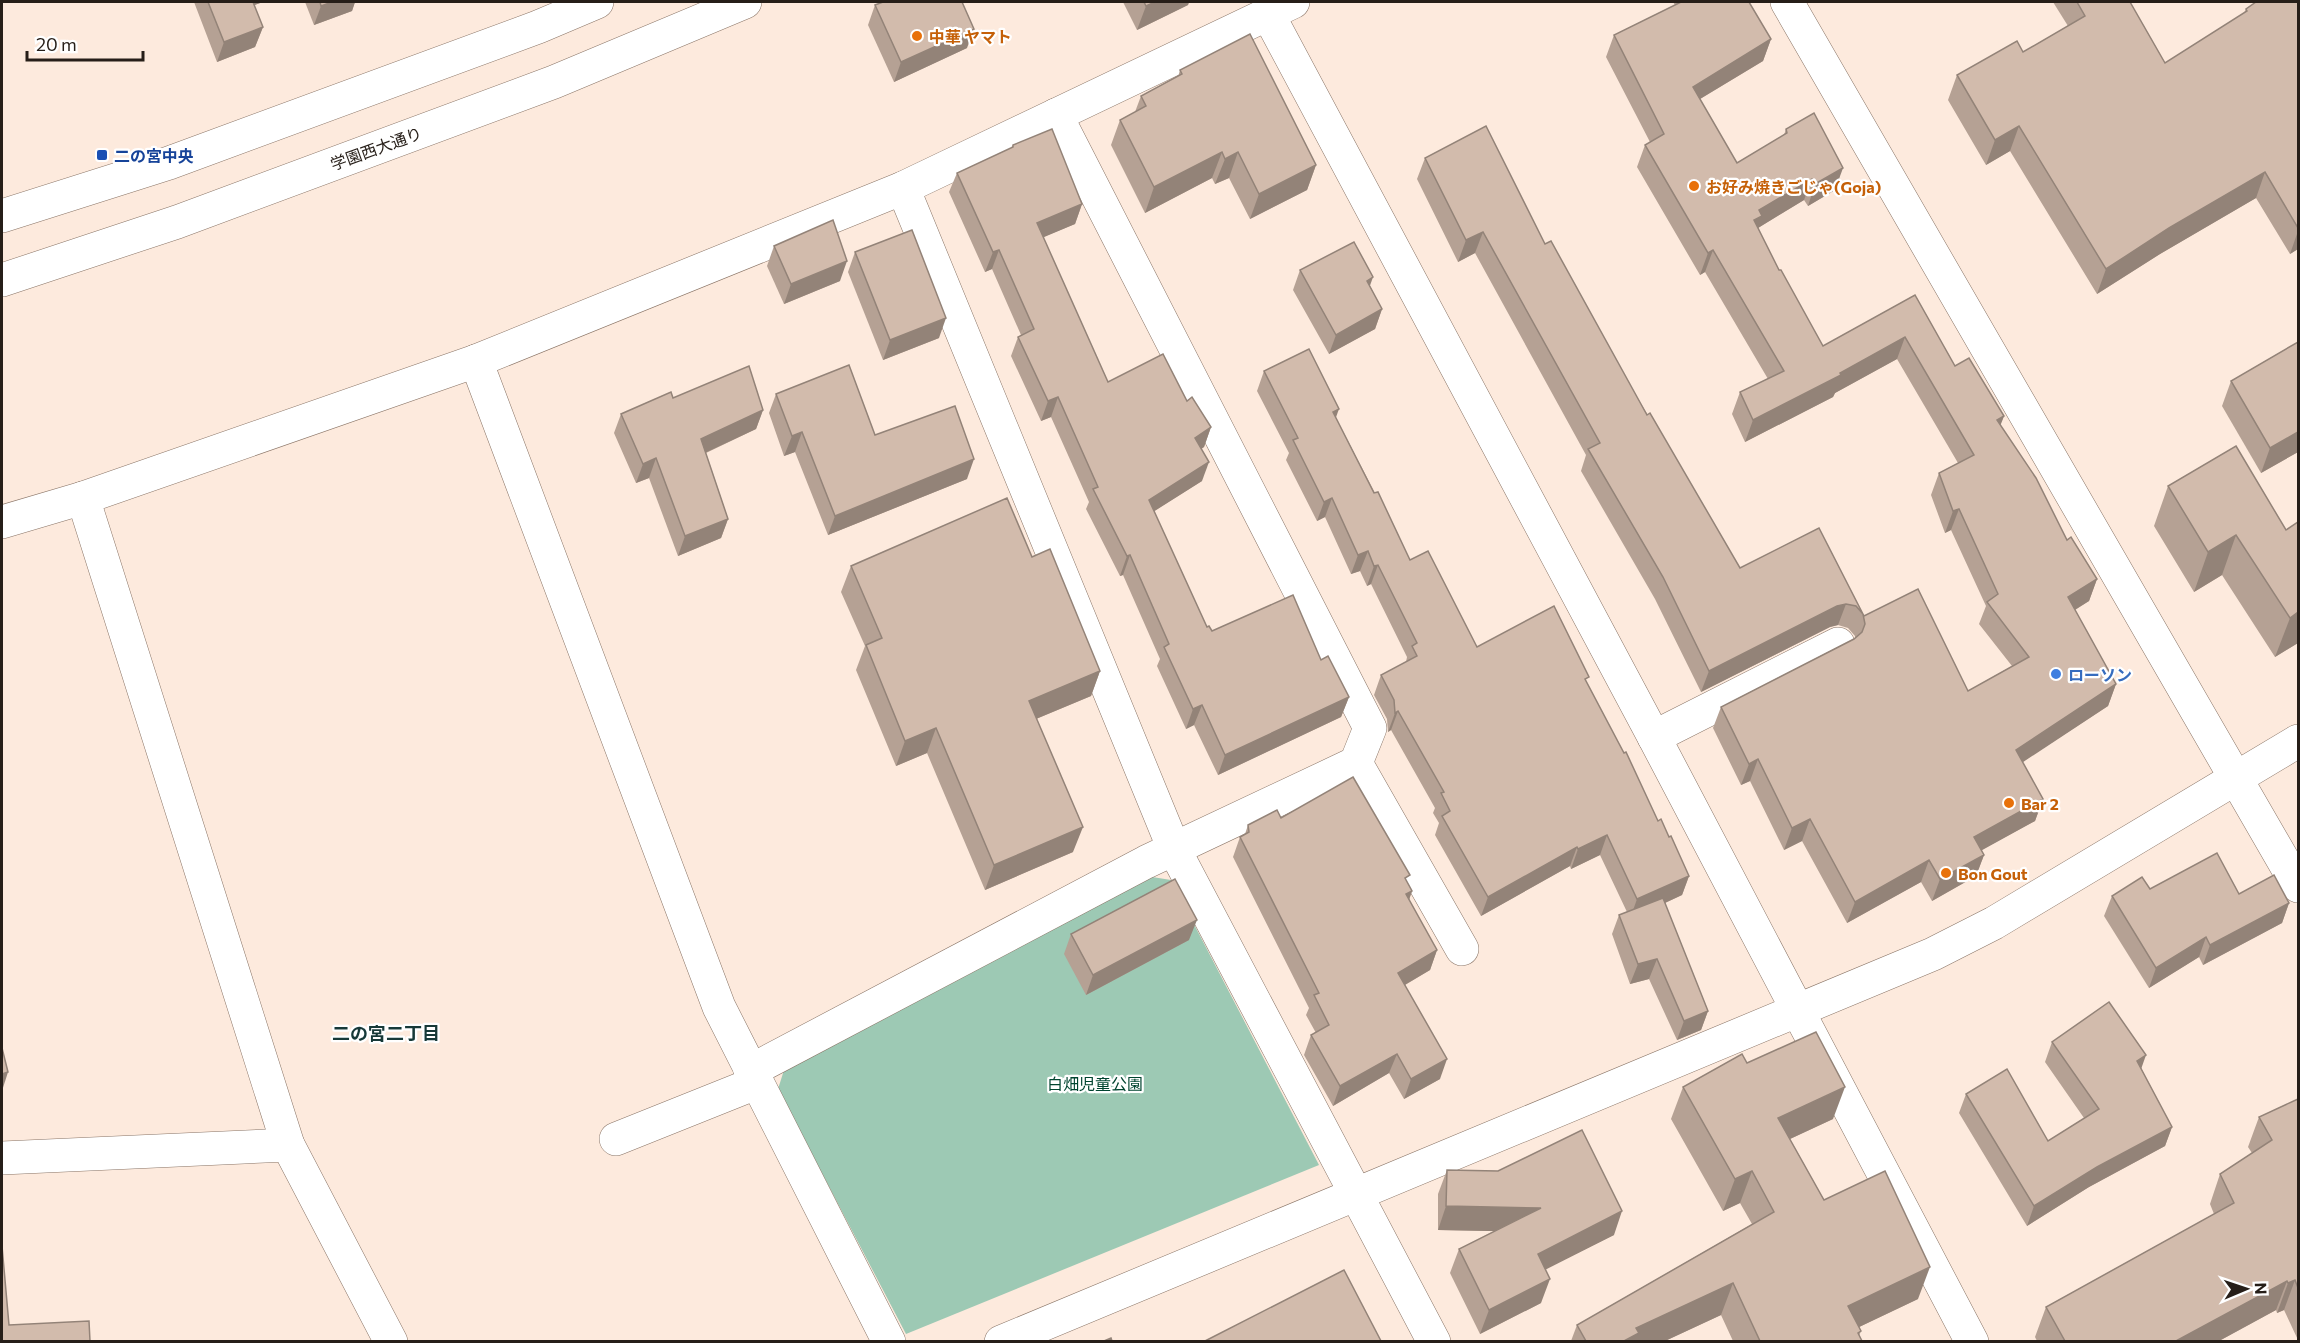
<svg xmlns="http://www.w3.org/2000/svg" width="2300" height="1343" viewBox="0 0 2300 1343" font-family="Commissioner,'Noto Sans JP',sans-serif">
<style>
.green{fill:#9dc9b4}
.lines{fill:none;stroke-linecap:round;stroke-linejoin:round}
.minor-casing{stroke:#8a7567;stroke-width:34}
.major-casing{stroke:#8a7567;stroke-width:34}
.minor{stroke:#fff;stroke-width:33}
.major{stroke:#fff;stroke-width:33}
.wall{fill:#b5a194}
.shaded-wall{fill:#938378}
.building{fill:#d2bbac;stroke:#938378;stroke-width:1.5}
.food-dot{fill:#e8710a;stroke:#fff;stroke-width:2}
.transit-dot{fill:#1a4fb4;stroke:#fff;stroke-width:2}
.shop-dot{fill:#3f7fe0;stroke:#fff;stroke-width:2}
.labels{text-anchor:middle;dominant-baseline:central;stroke-width:4.5;stroke-linejoin:round;paint-order:stroke}
.food-label{font-size:16px;font-weight:bold;fill:#c56008;stroke:#fff;text-anchor:start}
.street-label{font-size:16px;fill:#261e18;stroke:#fff}
.transit-label{font-size:16px;font-weight:bold;fill:#164399;stroke:#fff;text-anchor:start}
.shop-label{font-size:16px;font-weight:bold;fill:#366cbe;stroke:#fff;text-anchor:start}
.park-label{font-size:16px;fill:#00442f;stroke:#fff}
.neighbourhood-label{font-size:18px;font-weight:bold;fill:#173938;stroke:#fff}
</style>
<rect width="100%" height="100%" fill="#fdeadd"/>
<!-- green -->
<polygon class="green" points="1146,876 1171,880 1319,1165 906,1334 778,1089 785,1067"/>
<g class="lines">
<defs>
<g id="minor">
<polyline points="1787,2 2298,886"/>
<polyline points="1268,14 1654,737 1972,1342"/>
<polyline points="903,188 1174,849 1434,1342"/>
<polyline points="476,361 719,1007 889,1342"/>
<polyline points="83,498 288,1145 391,1342"/>
<polyline points="2,522 83,498 476,361 903,188 1293,2"/>
<polyline points="1654,737 1838,644"/>
<polyline points="1356,763 1462,949"/>
<polyline points="750,1071 1146,862 1356,763 1370,728 1056,115"/>
<polyline points="616,1139 756,1083"/>
<polyline points="2,1158 288,1145"/>
<polyline points="1001,1342 1933,954 1994,923 2298,741"/>
</g>
<g id="major">
<polyline points="2,216 169,163 538,27 597,2"/>
<polyline points="2,280 177,222 554,82 745,2"/>
</g>
</defs>
<!-- minor casing -->
<use href="#minor" class="minor-casing"/>
<!-- major casing -->
<use href="#major" class="major-casing"/>
<!-- minor -->
<use href="#minor" class="minor"/>
<!-- major -->
<use href="#major" class="major"/>
</g>
<!-- wall -->
<g class="wall">
<polygon points="194,2 263,2 254,5 263,27 255,47 217,62"/>
<polygon points="305,2 355,2 352,11 314,25"/>
<polygon points="1123,2 1189,2 1188,5 1137,30"/>
<polygon points="1673,2 1749,2 1771,39 1763,61 1700,99 1737,163 1784,135 1786,129 1835,190 1808,206 1804,200 1758,228 1779,270 1823,346 1915,295 1955,366 2004,416 2000,425 2067,540 2097,579 2089,601 2075,610 2116,684 2108,706 2022,762 2043,799 2035,821 1981,850 1984,855 1976,876 1932,901 1921,882 1847,923 1802,841 1784,850 1750,781 1741,785 1713,728 1721,707 1855,638 1855,636 1848,628 1838,625 1830,627 1701,692 1655,599 1581,471 1586,455 1475,253 1458,262 1417,179 1425,158 1545,244 1740,568 1819,528 1864,616 1968,691 2012,666 1979,624 1986,606 1951,530 1945,533 1931,495 1939,473 1958,463 1897,359 1835,393 1833,397 1745,442 1732,414 1740,392 1768,379 1705,272 1700,275 1637,167 1645,145 1650,142 1606,57 1614,35 1675,5"/>
<polygon points="2053,2 2130,2 2165,63 2244,13 2246,9 2298,2 2298,249 2290,254 2256,198 2160,254 2097,294 2010,151 1986,165 1948,100 1957,75 2023,52 2068,26"/>
<polygon points="875,5 967,48 894,82 868,25"/>
<polygon points="1180,70 1316,165 1307,190 1250,219 1229,178 1215,184 1212,178 1145,213 1111,145 1120,120 1135,112 1141,96 1178,77"/>
<polygon points="1013,145 1082,204 1075,224 1043,237 1108,382 1187,401 1211,427 1204,447 1201,449 1202,481 1154,511 1207,627 1212,631 1321,660 1349,697 1341,717 1218,775 1194,725 1186,729 1157,666 1160,659 1123,575 1120,576 1086,509 1089,502 1051,417 1041,421 1011,356 1018,337 1021,335 992,269 985,272 949,192 957,173 1011,148"/>
<polygon points="774,246 840,281 784,304 767,266"/>
<polygon points="855,252 939,338 883,360 848,272"/>
<polygon points="1300,270 1370,286 1382,309 1375,329 1329,354 1293,290"/>
<polygon points="2298,342 2298,452 2261,473 2222,406 2231,381"/>
<polygon points="1264,371 1336,418 1410,560 1477,647 1587,683 1658,821 1669,837 1689,876 1682,895 1665,903 1708,1011 1701,1030 1677,1040 1649,979 1630,984 1612,934 1619,915 1627,912 1600,855 1571,869 1570,866 1481,916 1435,835 1439,823 1433,813 1435,808 1391,730 1388,732 1387,719 1374,695 1381,675 1406,662 1407,657 1371,584 1367,586 1360,571 1351,574 1325,517 1317,521 1286,460 1289,453 1257,391"/>
<polygon points="776,394 967,479 828,535 795,452 784,456 769,413"/>
<polygon points="673,398 763,410 756,429 706,453 728,519 721,538 678,556 649,478 636,483 614,433 621,414"/>
<polygon points="2236,446 2298,643 2275,657 2222,575 2194,592 2154,526 2168,486"/>
<polygon points="1032,557 1100,671 1091,696 1036,719 1073,852 985,890 927,753 896,766 856,670 865,646 841,592 851,566"/>
<polygon points="1281,818 1407,882 1412,891 1409,900 1437,950 1430,970 1405,985 1440,1079 1404,1099 1389,1073 1333,1106 1304,1055 1311,1035 1316,1033 1306,1015 1309,1008 1233,857 1240,837 1245,834 1248,825"/>
<polygon points="2150,889 2239,894 2289,903 2282,923 2203,965 2199,957 2149,988 2104,916 2112,896"/>
<polygon points="1071,934 1189,940 1086,995 1064,954"/>
<polygon points="2052,1042 2141,1068 2172,1127 2165,1146 2089,1187 2027,1226 1959,1113 1966,1094 2048,1141 2084,1118 2045,1062"/>
<polygon points="1747,1063 1833,1119 1790,1139 1824,1200 1918,1299 1859,1327 1861,1331 1859,1336 1862,1341 1733,1341 1721,1315 1665,1341 1571,1341 1577,1325 1752,1224 1740,1203 1723,1211 1671,1119 1683,1087"/>
<polygon points="2298,1099 2298,1340 2284,1310 2277,1313 2276,1310 2219,1341 2037,1341 2035,1337 2046,1307 2214,1214 2210,1204 2220,1174 2252,1153 2248,1147 2259,1117"/>
<polygon points="1447,1170 1614,1235 1545,1269 1541,1303 1480,1334 1450,1273 1459,1249 1494,1231 1438,1230 1438,1194"/>
</g>
<!-- shaded-wall -->
<g class="shaded-wall">
<polygon points="244,2 263,2 241,10"/>
<polygon points="332,2 355,2 352,11 314,25 321,6"/>
<polygon points="1155,2 1189,2 1188,5 1137,30 1146,6"/>
<polygon points="263,27 255,47 217,62 224,42"/>
<polygon points="974,29 967,48 894,82 901,62"/>
<polygon points="1771,39 1763,61 1685,108 1693,87"/>
<polygon points="2019,126 2010,151 1986,165 1995,140"/>
<polygon points="1222,152 1212,178 1145,213 1154,187"/>
<polygon points="1238,152 1229,178 1215,184 1225,159"/>
<polygon points="1316,165 1307,190 1250,219 1259,194"/>
<polygon points="1843,168 1835,190 1808,206 1815,184"/>
<polygon points="2265,172 2256,198 2160,254 2097,294 2106,269 2169,228"/>
<polygon points="1812,179 1804,200 1758,228 1754,220 1759,210"/>
<polygon points="1082,204 1075,224 1030,243 1037,223"/>
<polygon points="2298,231 2298,249 2290,254"/>
<polygon points="1483,232 1475,253 1458,262 1466,240"/>
<polygon points="999,250 992,269 985,272 993,252"/>
<polygon points="1713,250 1705,272 1700,275 1708,253"/>
<polygon points="847,261 840,281 784,304 791,284"/>
<polygon points="1373,277 1366,297 1367,281"/>
<polygon points="1382,309 1375,329 1329,354 1336,335"/>
<polygon points="946,318 939,338 883,360 890,340"/>
<polygon points="1905,337 1897,359 1835,393 1833,397 1745,442 1753,420"/>
<polygon points="1058,397 1051,417 1041,421 1048,401"/>
<polygon points="1339,409 1332,428 1333,412"/>
<polygon points="763,410 756,429 694,458 701,439"/>
<polygon points="2004,416 1996,437 1997,420"/>
<polygon points="1211,427 1204,447 1187,458 1195,438"/>
<polygon points="802,432 795,452 784,456 792,436"/>
<polygon points="2298,432 2298,452 2261,473 2270,448"/>
<polygon points="656,458 649,478 636,483 643,464"/>
<polygon points="974,459 967,479 828,535 835,516"/>
<polygon points="1209,462 1202,481 1142,519 1149,500"/>
<polygon points="1332,498 1325,517 1317,521 1324,502"/>
<polygon points="1959,509 1951,530 1945,533 1953,511"/>
<polygon points="728,519 721,538 678,556 685,536"/>
<polygon points="2236,535 2222,575 2194,592 2208,552"/>
<polygon points="1368,551 1360,571 1351,574 1358,555"/>
<polygon points="1130,555 1123,575 1120,576 1127,556"/>
<polygon points="1378,565 1371,584 1367,586 1374,566"/>
<polygon points="2097,579 2089,601 2060,619 2068,597"/>
<polygon points="1846,604 1838,625 1830,627 1701,692 1709,671 1837,606"/>
<polygon points="2298,612 2298,643 2275,657 2290,618"/>
<polygon points="1100,671 1091,696 1019,726 1029,701"/>
<polygon points="2116,684 2108,706 2008,772 2016,750"/>
<polygon points="1349,697 1341,717 1218,775 1225,755"/>
<polygon points="1202,705 1194,725 1186,729 1193,709"/>
<polygon points="1398,711 1391,730 1388,732 1395,713"/>
<polygon points="936,728 927,753 896,766 905,741"/>
<polygon points="1758,759 1750,781 1741,785 1749,764"/>
<polygon points="2043,799 2035,821 1966,859 1974,837"/>
<polygon points="1810,819 1802,841 1784,850 1792,828"/>
<polygon points="1083,827 1073,852 985,890 994,865"/>
<polygon points="1607,835 1600,855 1571,869 1578,849"/>
<polygon points="1577,847 1570,866 1481,916 1488,897"/>
<polygon points="1984,855 1976,876 1932,901 1940,879"/>
<polygon points="1929,860 1921,882 1847,923 1855,902"/>
<polygon points="1689,876 1682,895 1630,919 1637,899"/>
<polygon points="1412,891 1405,911 1406,894"/>
<polygon points="2289,903 2282,923 2203,965 2210,945"/>
<polygon points="1197,920 1189,940 1086,995 1093,975"/>
<polygon points="2206,937 2199,957 2149,988 2156,968"/>
<polygon points="1437,950 1430,970 1391,993 1398,973"/>
<polygon points="1657,959 1649,979 1630,984 1638,964"/>
<polygon points="1708,1011 1701,1030 1677,1040 1684,1021"/>
<polygon points="1397,1054 1389,1073 1333,1106 1340,1086"/>
<polygon points="2146,1055 2139,1075 2137,1061"/>
<polygon points="1447,1059 1440,1079 1404,1099 1411,1079"/>
<polygon points="8,1072 2,1091 2,1074"/>
<polygon points="1845,1087 1833,1119 1766,1150 1778,1118"/>
<polygon points="2172,1127 2165,1146 2089,1187 2027,1226 2034,1206 2097,1167"/>
<polygon points="1752,1171 1740,1203 1723,1211 1735,1179"/>
<polygon points="1446,1206 1541,1208 1533,1232 1438,1230"/>
<polygon points="1622,1211 1614,1235 1529,1278 1538,1254"/>
<polygon points="1930,1267 1918,1299 1836,1338 1848,1306"/>
<polygon points="1550,1279 1541,1303 1480,1334 1489,1310"/>
<polygon points="2295,1280 2284,1310 2277,1313 2288,1283"/>
<polygon points="2287,1281 2276,1310 2219,1341 2176,1341"/>
<polygon points="1733,1283 1721,1315 1665,1341 1624,1341 1636,1328"/>
</g>
<!-- building -->
<g class="building">
<polygon points="208,2 253,2 263,27 224,42"/>
<polygon points="320,2 332,2 321,6"/>
<polygon points="883,2 962,2 974,29 901,62 875,5"/>
<polygon points="1144,2 1155,2 1146,6"/>
<polygon points="1681,2 1749,2 1771,39 1693,87 1737,163 1787,133 1786,129 1814,113 1843,168 1815,184 1812,179 1759,210 1762,216 1754,220 1779,270 1781,270 1823,346 1915,295 1955,366 1969,358 2004,416 1997,420 2036,478 2067,540 2071,537 2097,579 2068,597 2116,684 2016,750 2043,799 1974,837 1984,855 1940,879 1929,860 1855,902 1810,819 1792,828 1758,759 1749,764 1721,707 1854,639 1862,632 1865,624 1863,614 1856,606 1846,604 1837,606 1709,671 1663,577 1588,449 1600,443 1483,232 1466,240 1425,158 1486,126 1545,244 1551,241 1647,415 1650,413 1740,568 1819,528 1864,616 1918,589 1968,691 2029,657 1987,602 1998,594 1959,509 1953,511 1939,473 1974,455 1905,337 1840,373 1841,375 1753,420 1740,392 1784,371 1713,250 1708,253 1645,145 1664,134 1614,35"/>
<polygon points="2077,2 2130,2 2165,63 2247,11 2246,9 2256,2 2298,2 2298,228 2265,172 2169,228 2106,269 2019,126 1995,140 1957,75 2017,41 2023,52 2085,16"/>
<polygon points="1250,34 1316,165 1259,194 1238,152 1225,159 1222,152 1154,187 1120,120 1146,106 1141,96 1182,74 1180,70"/>
<polygon points="1052,129 1082,204 1037,223 1108,382 1163,354 1187,401 1192,397 1211,427 1195,438 1209,462 1149,500 1207,627 1209,626 1212,631 1293,595 1321,660 1328,656 1349,697 1225,755 1202,705 1193,709 1164,647 1169,644 1130,555 1127,556 1093,489 1098,487 1058,397 1048,401 1018,337 1034,329 999,250 993,252 957,173 1013,147 1013,145"/>
<polygon points="833,220 847,261 791,284 774,246"/>
<polygon points="912,230 946,318 890,340 855,252"/>
<polygon points="1354,242 1373,277 1367,281 1382,309 1336,335 1300,270"/>
<polygon points="2298,342 2298,432 2270,448 2231,381"/>
<polygon points="1309,349 1339,409 1333,412 1374,493 1378,492 1410,560 1428,551 1477,647 1554,606 1589,677 1585,679 1624,753 1626,752 1658,821 1661,819 1669,837 1671,836 1689,876 1637,899 1607,835 1578,849 1577,847 1488,897 1442,816 1450,811 1441,793 1444,792 1398,711 1395,713 1394,700 1381,675 1417,656 1412,646 1417,643 1378,565 1374,566 1368,551 1358,555 1332,498 1324,502 1293,440 1298,438 1264,371"/>
<polygon points="849,365 875,435 955,406 974,459 835,516 802,432 792,436 776,394"/>
<polygon points="749,366 763,410 701,439 728,519 685,536 656,458 643,464 621,414 671,392 673,398"/>
<polygon points="2236,446 2286,530 2298,522 2298,612 2290,618 2236,535 2208,552 2168,486"/>
<polygon points="1007,498 1032,557 1050,549 1100,671 1029,701 1083,827 994,865 936,728 905,741 866,645 882,638 851,566"/>
<polygon points="1353,777 1410,875 1405,878 1412,891 1406,894 1437,950 1398,973 1447,1059 1411,1079 1397,1054 1340,1086 1311,1035 1329,1025 1314,995 1319,993 1240,837 1249,832 1248,825 1277,810 1281,818"/>
<polygon points="2217,853 2239,894 2274,875 2289,903 2210,945 2206,937 2156,968 2112,896 2142,877 2150,889"/>
<polygon points="1175,879 1197,920 1093,975 1071,934"/>
<polygon points="1663,898 1708,1011 1684,1021 1657,959 1638,964 1619,915"/>
<polygon points="2109,1002 2146,1055 2137,1061 2172,1127 2097,1167 2034,1206 1966,1094 2007,1069 2048,1141 2099,1109 2052,1042"/>
<polygon points="1816,1032 1845,1087 1778,1118 1824,1200 1885,1171 1930,1267 1848,1306 1861,1331 1858,1333 1862,1341 1760,1341 1733,1283 1636,1328 1639,1333 1624,1341 1586,1341 1577,1325 1774,1212 1752,1171 1735,1179 1683,1087 1742,1054 1747,1063"/>
<polygon points="2,1048 8,1072 2,1074"/>
<polygon points="2298,1099 2298,1288 2295,1280 2288,1283 2287,1281 2176,1341 2065,1341 2046,1307 2234,1203 2220,1174 2272,1140 2259,1117"/>
<polygon points="1582,1130 1622,1211 1538,1254 1550,1279 1489,1310 1459,1249 1541,1208 1446,1206 1447,1170 1498,1171"/>
<polygon points="2,1246 9,1325 89,1321 90,1341 2,1341"/>
<polygon points="1344,1270 1381,1341 1205,1341"/>
<polygon points="1111,1338 1112,1341 1104,1341"/>
</g>
<!-- markers -->
<g class="food-dot">
<circle cx="917" cy="36" r="6"/>
<circle cx="1694" cy="186" r="6"/>
<circle cx="2009" cy="803" r="6"/>
<circle cx="1946" cy="873" r="6"/>
</g>
<rect class="transit-dot" x="96" y="149" width="12" height="12" rx="3"/>
<circle class="shop-dot" cx="2056" cy="674" r="6"/>
<g class="labels">
<!-- food labels -->
<g class="food-label">
<text x="929" y="36">中華 ヤマト</text>
<text x="1706" y="186">お好み焼きごじゃ(Goja)</text>
<text x="2021" y="803">Bar 2</text>
<text x="1958" y="873">Bon Gout</text>
</g>
<!-- street labels -->
<g class="street-label">
<text transform="translate(376 148) rotate(-20)">学園西大通り</text>
</g>
<!-- transit labels -->
<g class="transit-label">
<text x="114" y="155">二の宮中央</text>
</g>
<!-- shop labels -->
<g class="shop-label">
<text x="2068" y="674">ローソン</text>
</g>
<!-- park labels -->
<g class="park-label">
<text x="1095" y="1083">白畑児童公園</text>
</g>
<!-- neighbourhood labels -->
<g class="neighbourhood-label">
<text x="386" y="1033">二の宮二丁目</text>
</g>
</g>
<!-- border -->
<rect width="2300" height="1343" fill="none" stroke="#261e18" stroke-width="6"/>
<!-- north arrow -->
<g transform="translate(2246 1289) rotate(88)" stroke="#ffffff" stroke-width="4.5" paint-order="stroke">
<path d="M0-4.5L10 22L0 15L-10 22Z" fill="#261e18"/>
<text y="-9" font-size="16" font-weight="bold" text-anchor="middle" fill="#261e18">N</text>
</g>
<!-- scale -->
<path d="M27 51v9h116v-9" fill="none" stroke="#261e18" stroke-width="3"/>
<text x="36" y="51" font-size="18" fill="#261e18" stroke="#ffffff" stroke-width="4.5" paint-order="stroke">20 m</text>
</svg>
